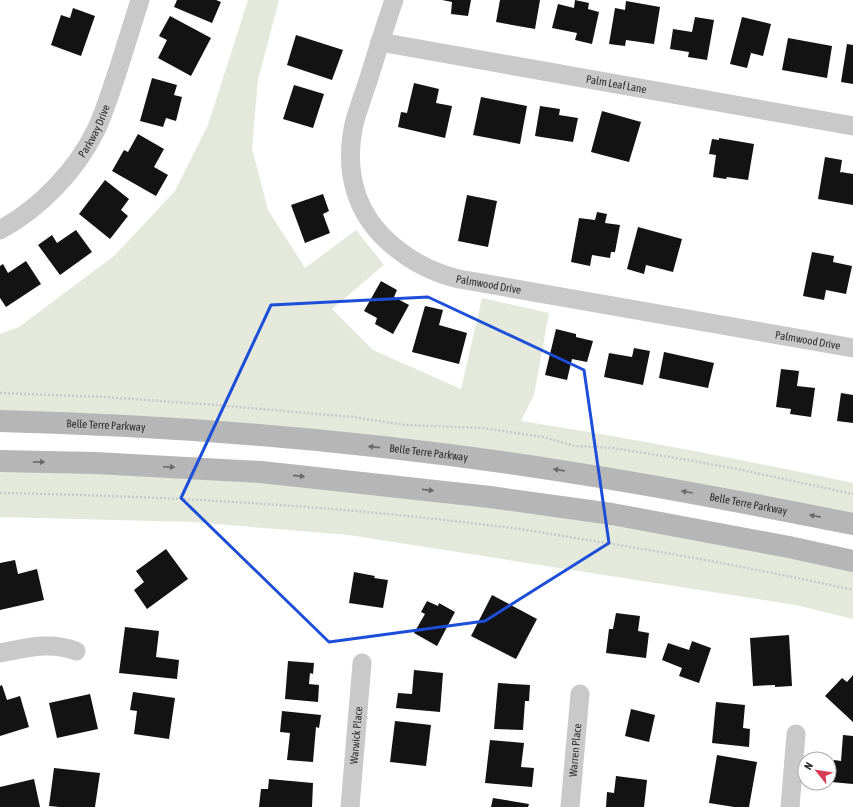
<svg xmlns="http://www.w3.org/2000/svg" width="853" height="807" viewBox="0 0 853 807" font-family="'Asap Condensed',sans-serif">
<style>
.green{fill:#e4e9db}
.building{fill:#131313}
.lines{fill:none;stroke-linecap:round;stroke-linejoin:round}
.path{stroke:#c9c9c9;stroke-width:2.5;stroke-dasharray:2 2;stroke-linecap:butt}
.street{stroke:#c9c9c9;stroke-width:19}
.secondary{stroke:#b6b6b6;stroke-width:22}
.oneway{fill:#6a6a6a}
.marked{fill:none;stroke:#1d4ed8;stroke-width:3;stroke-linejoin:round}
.labels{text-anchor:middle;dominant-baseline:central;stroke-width:4;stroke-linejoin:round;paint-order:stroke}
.street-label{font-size:11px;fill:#2c2c2c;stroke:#fff}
</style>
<rect width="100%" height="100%" fill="#fff"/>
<!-- green -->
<g class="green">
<path d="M 248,0 L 279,0 L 258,80 L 252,148 L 268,210 L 305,268 L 356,230 L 384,265 L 332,309 L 373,350 L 461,389 L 482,298 L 549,313 L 534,395 L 521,421 C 632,438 743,460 853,483 L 853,515 L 0,412 L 0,334 L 19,327 L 114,256 L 175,191 L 208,125 Z"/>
<polygon points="0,470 184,477 328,488 426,498 644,529 853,570 853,619 796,605 349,535 192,522 0,517"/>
</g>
<!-- building -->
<g class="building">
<polygon points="177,0 216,0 221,2 212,23 174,7"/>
<polygon points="442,0 471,0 468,16 451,14 452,2"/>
<polygon points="500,0 540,0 535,29 496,22"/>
<polygon points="575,0 589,3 588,9 599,12 592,44 575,40 577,33 552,28 558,4 574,8"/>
<polygon points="626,1 660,7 654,44 626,40 625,46 609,44 615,8 625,10"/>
<polygon points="73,8 95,16 81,56 51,45 61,15 70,18"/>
<polygon points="170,16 211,38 191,76 158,58 167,40 159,36"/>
<polygon points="695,17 714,20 707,60 688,57 689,52 670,49 673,29 692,32"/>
<polygon points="742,17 771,24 763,56 751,53 747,68 730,64"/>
<polygon points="296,35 343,50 332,80 287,65"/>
<polygon points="788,38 832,46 827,78 782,70"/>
<polygon points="847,44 853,45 853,84 841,82"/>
<polygon points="152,78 177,85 174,95 182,97 176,121 166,118 163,127 140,121"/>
<polygon points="414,83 439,89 436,103 452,106 445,138 398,127 401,112 407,113"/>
<polygon points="294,85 324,94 313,128 283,119"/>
<polygon points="481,97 527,106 520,144 473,135"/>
<polygon points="540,106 560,109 559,115 578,118 573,142 535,136"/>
<polygon points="602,111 641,122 629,162 591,152"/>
<polygon points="138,134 164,149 154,167 168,175 156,196 112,171 124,150 128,152"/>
<polygon points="719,138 754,144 748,180 727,177 726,179 713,177 716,155 709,154 712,139 719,140"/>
<polygon points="825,157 842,160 840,173 841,172 853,174 853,205 818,199"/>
<polygon points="105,180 129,199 121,210 128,216 110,239 79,214"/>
<polygon points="323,194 329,211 323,214 330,233 305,243 291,205"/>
<polygon points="467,195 497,201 488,247 458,241"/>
<polygon points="597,212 607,214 605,223 620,225 615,252 611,252 610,258 592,255 590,266 571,262 579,218 595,220"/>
<polygon points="638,227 682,239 673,272 646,265 644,274 627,269"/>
<polygon points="76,230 92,252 60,275 38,245 52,235 57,243"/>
<polygon points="812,252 834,256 833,262 852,266 846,294 826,290 824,300 803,296"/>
<polygon points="26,261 41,284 6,307 0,298 0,266 3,264 8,273"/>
<polygon points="381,281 397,290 394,297 409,305 393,334 375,324 377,318 364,311"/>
<polygon points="425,306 443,310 439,325 467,333 459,364 412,352"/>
<polygon points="556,329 576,334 576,337 593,341 587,362 572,359 567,380 545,375"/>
<polygon points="634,348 650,351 643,385 604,377 609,353 632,357"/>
<polygon points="664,352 714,363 708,388 659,378"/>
<polygon points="781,369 799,371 797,386 815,388 811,417 790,414 791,409 776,407"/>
<polygon points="841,393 853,395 853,423 837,421"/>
<polygon points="166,549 188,579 147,609 134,590 144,582 136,571"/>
<polygon points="15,560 18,574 37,569 44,600 0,610 0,563"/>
<polygon points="354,572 375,576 374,578 388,580 383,608 349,603"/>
<polygon points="492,595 537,619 516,659 471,636"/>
<polygon points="427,601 438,606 439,603 455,612 437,646 414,633 425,614 421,612"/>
<polygon points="616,613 640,616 638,631 649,633 646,658 606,653 609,629 613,629"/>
<polygon points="125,627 159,631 156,657 179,660 177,679 119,673"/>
<polygon points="789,635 792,686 775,687 775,685 753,686 750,638"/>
<polygon points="692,641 711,648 699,683 679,676 682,668 662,660 668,643 689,650"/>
<polygon points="288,661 314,663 313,674 310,673 309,684 319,685 318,702 285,699"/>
<polygon points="414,670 443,673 440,712 396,708 398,693 412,694"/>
<polygon points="853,675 853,722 825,696 842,678 847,682"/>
<polygon points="498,683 530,685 529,701 525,701 523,730 494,729"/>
<polygon points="2,685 7,700 20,696 29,727 0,736 0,686"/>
<polygon points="133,692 175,698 169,739 134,734 137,711 130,710"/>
<polygon points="90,694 98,729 57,738 49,703"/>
<polygon points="716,702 745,705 743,728 750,729 749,747 712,743"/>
<polygon points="631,709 655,715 649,742 625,736"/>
<polygon points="282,711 321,715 319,728 316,727 313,762 287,760 290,733 280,732"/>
<polygon points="395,721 431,725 426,766 390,762"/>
<polygon points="843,735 853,736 853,784 831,782 834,760 841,761"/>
<polygon points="490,740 524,743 521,767 534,768 532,787 485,783"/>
<polygon points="717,755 757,762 749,807 734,807 709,803"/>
<polygon points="54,768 100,773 95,807 59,807 49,806"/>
<polygon points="616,776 647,780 644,807 606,807 607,792 614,793"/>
<polygon points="34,779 40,807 0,807 0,787"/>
<polygon points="269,779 313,783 312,807 259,807 261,789 268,789"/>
<polygon points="493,798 529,804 528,807 491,807"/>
</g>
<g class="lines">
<!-- path -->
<g class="path">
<polyline points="0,393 104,397 215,405 353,417 405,425 483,428 543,437 575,446 613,448 688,460 742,470 853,494"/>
<path d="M 0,493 C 163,496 326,505 487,525 C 519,528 550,534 581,539 C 672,553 763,570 853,590"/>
</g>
<!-- street -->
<g class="street">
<path id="s1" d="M 394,0 C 385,26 377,52 369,78 C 364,93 358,109 354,124 C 344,171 355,214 392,245 C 412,262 433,273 459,279 L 853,348"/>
<path id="s2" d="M 380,42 L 853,126"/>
<path id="s3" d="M 0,230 C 40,208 76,171 96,130 C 105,111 111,90 118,70 C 125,47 133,23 140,0"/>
<path d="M 0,653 C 26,648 50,641 76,651"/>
<path id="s4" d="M 350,807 L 362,663"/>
<path id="s5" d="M 570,807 L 580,694"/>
<polyline points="790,807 796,734"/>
</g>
<!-- secondary -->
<g class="secondary">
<path id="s6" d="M 0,421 C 190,426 380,442 568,472 C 664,487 758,505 853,524"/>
<polyline points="0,461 95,463 261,472 490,497 612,514 789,547 853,561"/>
</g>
</g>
<!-- one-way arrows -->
<defs><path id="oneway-solid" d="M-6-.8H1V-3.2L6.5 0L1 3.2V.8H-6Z"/></defs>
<g class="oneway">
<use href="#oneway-solid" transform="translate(374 447) rotate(-174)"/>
<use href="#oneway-solid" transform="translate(39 462) rotate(1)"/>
<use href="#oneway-solid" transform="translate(169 467) rotate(3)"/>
<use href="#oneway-solid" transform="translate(559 470) rotate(-172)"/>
<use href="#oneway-solid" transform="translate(299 476) rotate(6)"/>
<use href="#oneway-solid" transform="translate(428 490) rotate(6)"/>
<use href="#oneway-solid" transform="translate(687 492) rotate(-170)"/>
<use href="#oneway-solid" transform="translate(815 516) rotate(-169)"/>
</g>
<!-- marked area -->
<path class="marked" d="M 428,297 L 584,370 L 609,543 L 485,621 L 329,642 L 181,498 L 271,305 Z"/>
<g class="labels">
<!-- street labels -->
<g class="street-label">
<text stroke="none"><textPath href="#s2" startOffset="240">Palm Leaf Lane</textPath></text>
<text stroke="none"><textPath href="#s3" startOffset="139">Parkway Drive</textPath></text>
<text stroke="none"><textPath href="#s1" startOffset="370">Palmwood Drive</textPath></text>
<text stroke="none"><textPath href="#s1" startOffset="694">Palmwood Drive</textPath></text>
<text stroke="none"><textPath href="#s6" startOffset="106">Belle Terre Parkway</textPath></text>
<text stroke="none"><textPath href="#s6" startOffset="430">Belle Terre Parkway</textPath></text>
<text stroke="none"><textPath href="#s6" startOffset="754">Belle Terre Parkway</textPath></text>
<text stroke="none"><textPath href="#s4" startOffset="72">Warwick Place</textPath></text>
<text stroke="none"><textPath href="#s5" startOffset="57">Warren Place</textPath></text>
</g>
</g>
<!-- north arrow -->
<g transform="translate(817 771) rotate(300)"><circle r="19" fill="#ffffff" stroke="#ababab"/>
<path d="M0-3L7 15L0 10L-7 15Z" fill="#d53d58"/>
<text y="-6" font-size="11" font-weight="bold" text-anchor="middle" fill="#2c2c2c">N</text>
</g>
</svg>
